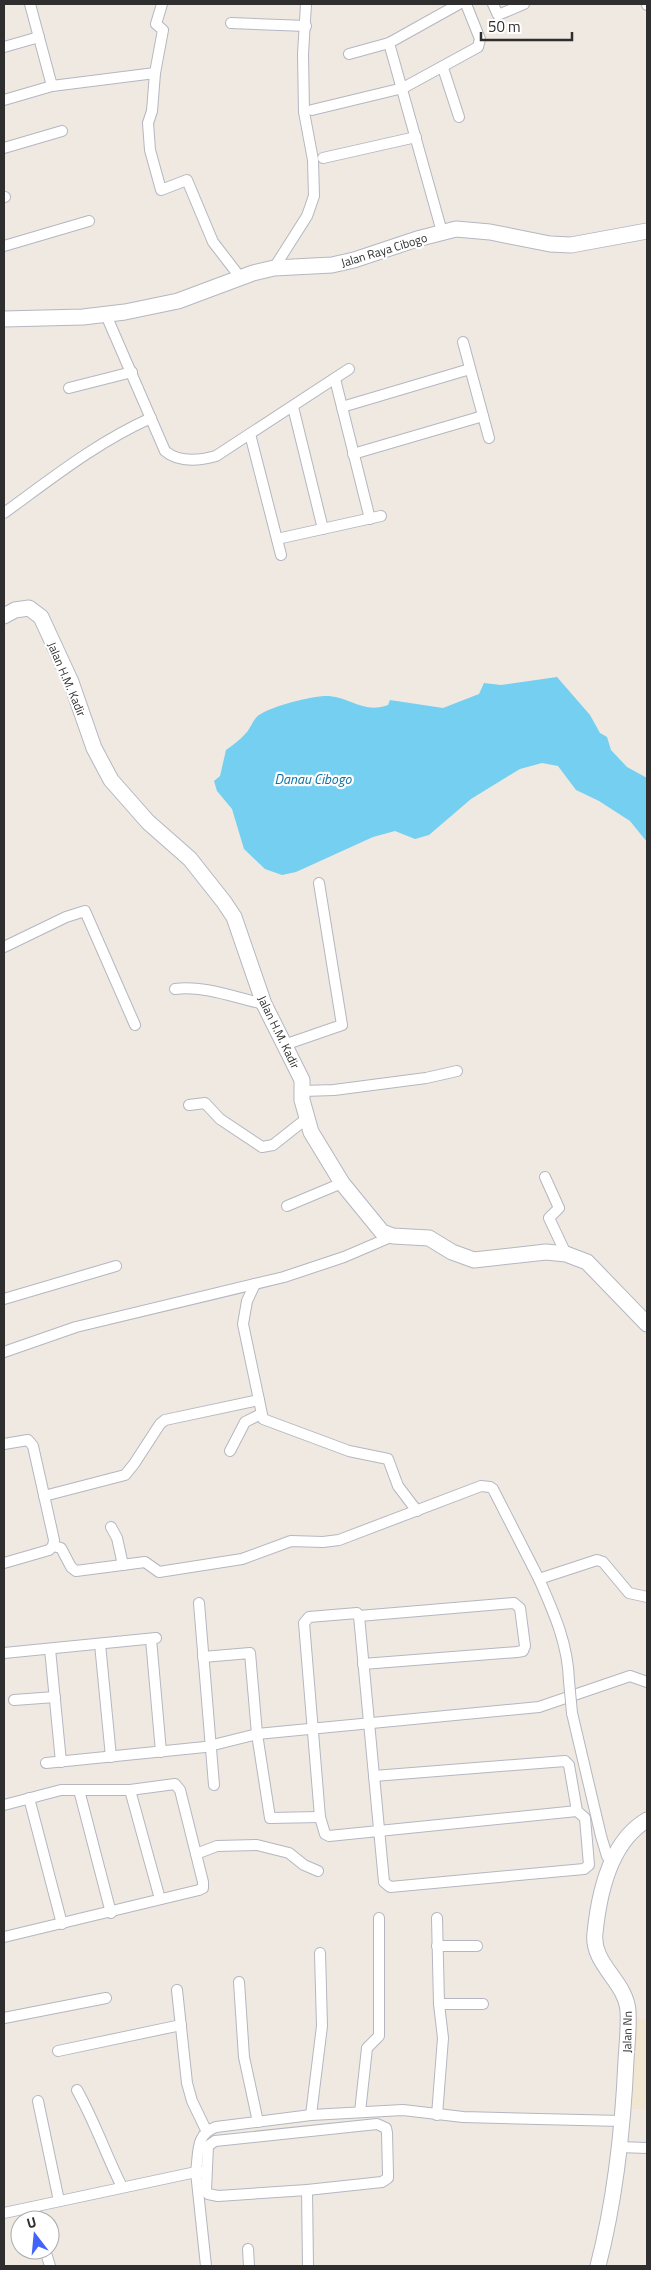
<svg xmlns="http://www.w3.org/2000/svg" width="651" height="2270" viewBox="0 0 651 2270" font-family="'Titillium Web',sans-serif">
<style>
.education{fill:#f0e6d1}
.water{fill:#75cff0}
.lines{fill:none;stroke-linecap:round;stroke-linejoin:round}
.street-casing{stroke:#b4b7c1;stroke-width:12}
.secondary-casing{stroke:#b4b7c1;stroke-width:17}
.street{stroke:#fff;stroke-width:10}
.secondary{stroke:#fff;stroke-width:15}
.street-bridge-casing{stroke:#b4b7c1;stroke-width:12;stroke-linecap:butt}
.street-bridge{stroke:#fff;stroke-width:10}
.labels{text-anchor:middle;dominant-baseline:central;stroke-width:4.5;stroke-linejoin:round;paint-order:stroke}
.street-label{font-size:12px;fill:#2e2e2e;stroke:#fff}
.water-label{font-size:14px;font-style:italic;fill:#0d6fa3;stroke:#fff}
</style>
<rect width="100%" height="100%" fill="#efe9e1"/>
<!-- education -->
<polygon class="education" points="632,2018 647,2019 647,2109 630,2109"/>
<!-- water -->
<path class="water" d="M 557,677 L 590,715 L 600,733 L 607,737 L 611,750 L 627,767 L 647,778 L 647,842 L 630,821 L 599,801 L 576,790 L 558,766 L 542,763 L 520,769 L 471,799 L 429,835 L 415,839 L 395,831 L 373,837 L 296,872 L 282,875 L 265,869 L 244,849 L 232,809 L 217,791 L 214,781 L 220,776 L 226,750 C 233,745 240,740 246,733 C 251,728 253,719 259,715 C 272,706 314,695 329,696 C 352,698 364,714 388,705 L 390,700 L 443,708 L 479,694 L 484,683 L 501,685 Z"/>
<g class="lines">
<defs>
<g id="street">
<polyline points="30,4 52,86"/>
<polyline points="162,4 156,24 163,30 155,73 152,111 148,123 150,150 161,190 187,180 213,242 240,277"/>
<polyline points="493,4 498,15 524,4"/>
<polyline points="647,4 647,5"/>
<polyline points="231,23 306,26"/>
<polyline points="389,43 442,232"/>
<polyline points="4,47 39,37"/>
<polyline points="349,54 389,43 459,4"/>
<polyline points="443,68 459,117"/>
<polyline points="4,100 52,86 155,73"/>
<polyline points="312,110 403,88 478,47 480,39 466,4"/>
<polyline points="4,148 62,131"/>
<polyline points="323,158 416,137"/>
<polyline points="4,197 5,197"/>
<polyline points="4,246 89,221"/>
<polyline points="274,268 307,216 314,196 313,160 304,112 303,54 306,4"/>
<path d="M 106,315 L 165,451 C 179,463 198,461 216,456 L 349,369"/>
<polyline points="463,342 489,438"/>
<polyline points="335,379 370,519"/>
<polyline points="69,388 132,372"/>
<polyline points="293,407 323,529"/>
<polyline points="342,407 470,369"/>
<polyline points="250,434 281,555"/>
<polyline points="353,454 483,416"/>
<path d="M 4,513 C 51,479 97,442 151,418"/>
<polyline points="277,539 381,516"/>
<polyline points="4,947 66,917 85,911 135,1025"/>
<path d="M 175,989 C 204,985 236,998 264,1004"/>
<polyline points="284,1045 342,1025 319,883"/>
<polyline points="303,1091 334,1090 426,1078 457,1071"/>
<polyline points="189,1105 205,1103 220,1119 262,1147 273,1145 306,1119"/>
<polyline points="545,1177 559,1208 549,1218 566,1254"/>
<polyline points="287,1206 342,1183"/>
<polyline points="255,1284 247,1301 243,1324 263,1419 349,1451 388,1459 398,1486 417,1511"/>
<polyline points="4,1299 116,1266"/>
<polyline points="4,1352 76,1327 284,1277 344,1257 393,1236"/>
<polyline points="4,1444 28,1440 33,1446 54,1540 53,1546 49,1550 4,1563"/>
<polyline points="230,1451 245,1422 261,1414"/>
<polyline points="44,1496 125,1475 134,1464 160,1424 165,1420 259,1400"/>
<polyline points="111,1527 117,1538 123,1565"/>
<polyline points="53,1546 61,1548 71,1567 76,1571 145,1562 159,1572 242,1559 291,1541 323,1542 339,1540 481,1486 490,1487 493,1489 539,1579 597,1560 603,1562 629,1593 647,1597"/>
<path d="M 539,1579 C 554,1613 568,1644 569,1681"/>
<polyline points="199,1603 214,1785"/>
<polyline points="359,1616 514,1603 520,1608 525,1646 523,1651 517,1652 363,1664"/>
<polyline points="151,1639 161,1752"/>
<polyline points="100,1644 111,1757"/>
<polyline points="50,1649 61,1762"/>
<polyline points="4,1653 156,1638"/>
<polyline points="203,1657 250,1653 257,1734 270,1818 320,1817"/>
<polyline points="14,1700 55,1697"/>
<polyline points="572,1713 601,1836 607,1856 612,1864"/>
<polyline points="46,1763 205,1747 257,1734 539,1707 630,1676 647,1682"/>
<polyline points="374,1776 565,1761 569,1765 577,1811"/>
<polyline points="79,1790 111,1913"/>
<polyline points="130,1790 160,1899"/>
<polyline points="29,1798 62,1924"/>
<polyline points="4,1805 61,1790 130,1790 175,1784 180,1790 203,1882 203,1888 199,1890 4,1937"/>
<polyline points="196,1854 217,1846 257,1845 289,1853 304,1865 318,1871"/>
<path d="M 390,1887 L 584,1869 L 589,1865 L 585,1818 L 577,1811 L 329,1836 L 325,1834 L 320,1817 L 304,1623 L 309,1617 L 357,1613 L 359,1616 C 367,1705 376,1793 384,1882 L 390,1887"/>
<polyline points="437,1918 439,2004 443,2038 437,2115"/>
<polyline points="437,1946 477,1946"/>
<polyline points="239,1982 244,2057 258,2122"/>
<polyline points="177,1990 187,2083 192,2101 206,2130"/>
<polyline points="439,2004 483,2004"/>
<polyline points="4,2018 106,1998"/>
<polyline points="58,2051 181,2025"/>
<path d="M 77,2090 C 95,2122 106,2155 122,2187"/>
<polyline points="38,2101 59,2201"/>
<polyline points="360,2112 367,2048 379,2036 379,1918"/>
<polyline points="311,2115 322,2026 320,1953"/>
<polygon points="377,2124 386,2128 387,2133 388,2174 388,2178 382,2182 307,2190 218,2196 208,2194 206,2190 208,2146 215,2141"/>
<polyline points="619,2147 647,2148"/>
<polyline points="202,2172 196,2172 206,2266"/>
<polyline points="307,2190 308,2266"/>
<polyline points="33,2207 37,2220"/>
<path d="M 4,2213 L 196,2172 C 199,2153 195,2134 216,2127 L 311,2115 L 403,2110 L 463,2117 L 622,2121"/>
<polyline points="248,2249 249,2266"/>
<polyline points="45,2250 50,2266"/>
</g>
<g id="secondary">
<polyline points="4,319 83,317 125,312 178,301 253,273 274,268 332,265 354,260 417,239 456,229 490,232 550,244 571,245 647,231"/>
<polyline points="4,616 15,610 29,608 41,617 71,682 94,748 111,780 148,822 190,859 224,902 234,917 264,1004 302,1080 302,1100 311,1132 342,1183 382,1232 393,1236 429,1238 452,1252 474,1260 546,1252 566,1254 587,1262 647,1324"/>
<path d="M 598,2266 C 615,2200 623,2129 626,2060 C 627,2044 629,2027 628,2011 C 626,1981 591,1964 595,1933 C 599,1893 611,1841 647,1820"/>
</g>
</defs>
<!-- street casing -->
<use href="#street" class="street-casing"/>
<!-- secondary casing -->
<use href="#secondary" class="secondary-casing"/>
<!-- street -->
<use href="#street" class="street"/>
<!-- secondary -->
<use href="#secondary" class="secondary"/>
<defs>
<polyline id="street-bridge" points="569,1681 572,1713"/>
</defs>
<!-- street-bridge casing -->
<use href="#street-bridge" class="street-bridge-casing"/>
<!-- street-bridge -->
<use href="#street-bridge" class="street-bridge"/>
</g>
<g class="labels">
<!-- street labels -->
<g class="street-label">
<text transform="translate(384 250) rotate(-17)">Jalan Raya Cibogo</text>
<text transform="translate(67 679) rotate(67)">Jalan H.M. Kadir</text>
<text transform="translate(279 1032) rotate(64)">Jalan H.M. Kadir</text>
<text transform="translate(627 2032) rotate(-89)">Jalan Nn</text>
</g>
<!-- water labels -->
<g class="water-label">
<text x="313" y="778">Danau Cibogo</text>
</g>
</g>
<!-- border -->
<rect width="651" height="2270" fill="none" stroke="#2e2e2e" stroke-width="10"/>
<!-- north arrow -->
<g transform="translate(35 2235) rotate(344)"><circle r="24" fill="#ffffff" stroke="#ababab"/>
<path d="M0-4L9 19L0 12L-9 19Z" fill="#4264fb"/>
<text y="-8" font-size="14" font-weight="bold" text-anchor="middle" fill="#2e2e2e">U</text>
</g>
<!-- scale -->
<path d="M481 32v8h91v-8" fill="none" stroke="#2e2e2e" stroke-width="2.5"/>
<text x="488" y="32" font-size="15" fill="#2e2e2e" stroke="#ffffff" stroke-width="4" paint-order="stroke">50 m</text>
</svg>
